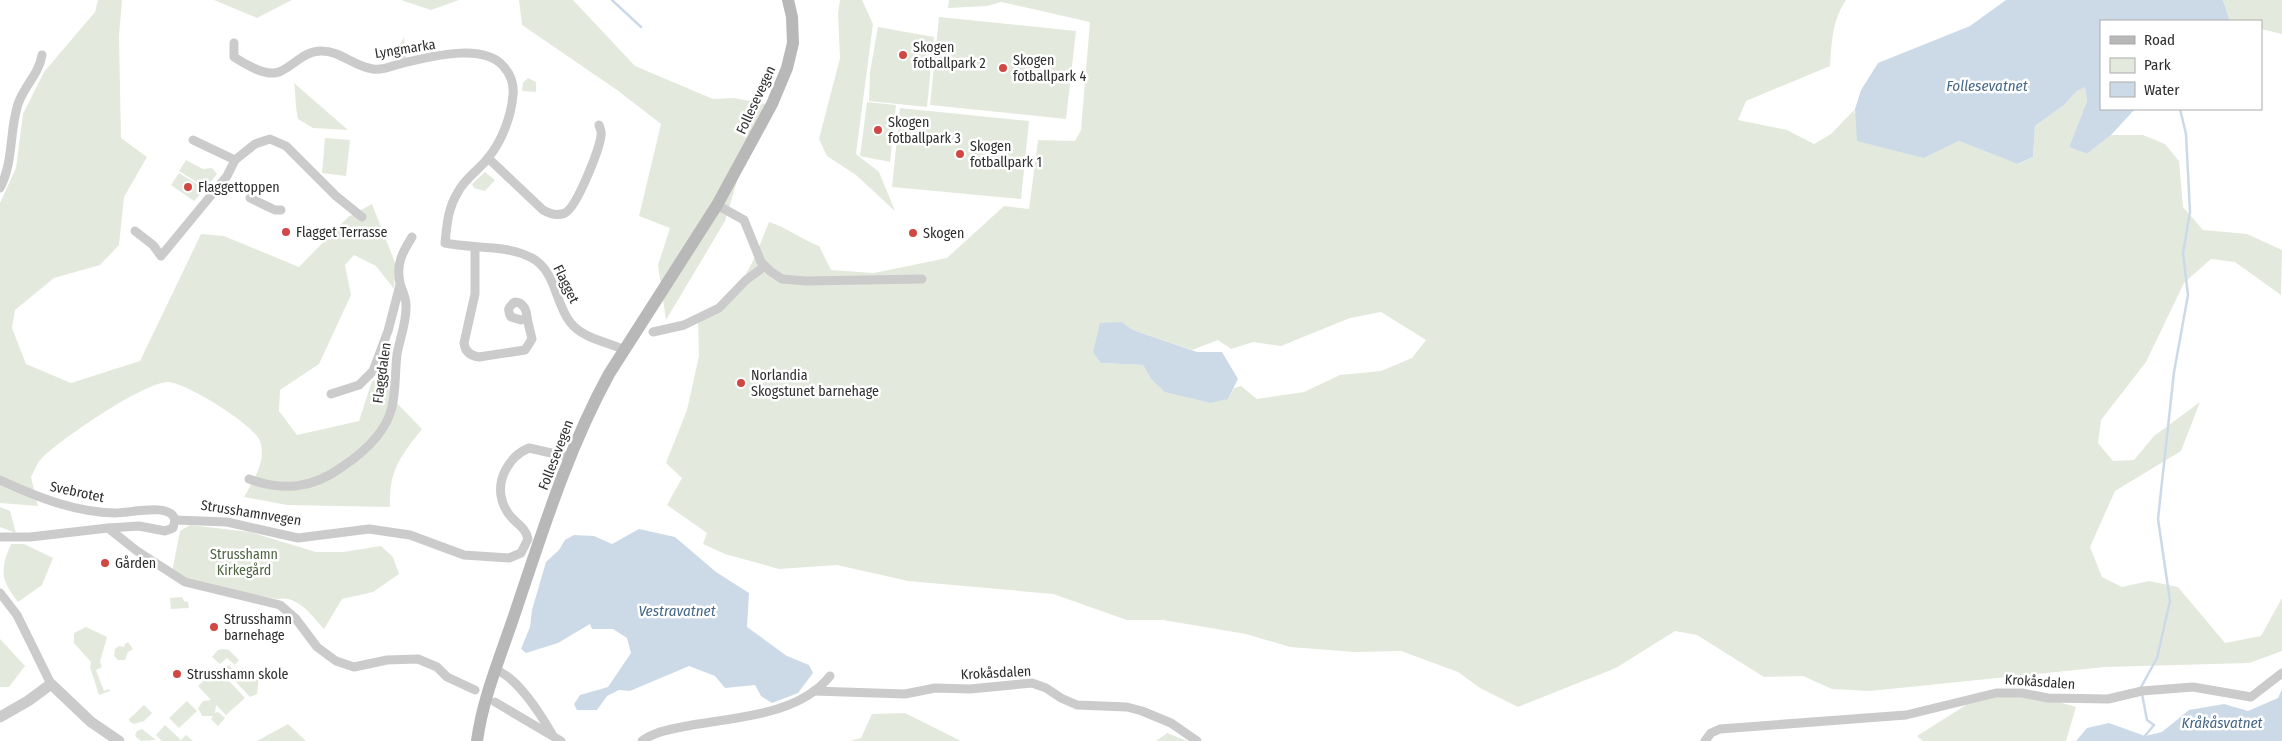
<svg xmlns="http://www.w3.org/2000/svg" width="2282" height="741" viewBox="0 0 2282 741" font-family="'Fira Sans Condensed',sans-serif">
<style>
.green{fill:#e3eadd;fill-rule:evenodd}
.water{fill:#ccdae8}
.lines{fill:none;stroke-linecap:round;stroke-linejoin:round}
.stream{stroke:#ccdae8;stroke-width:2.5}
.minor{stroke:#cbcbcb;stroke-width:9}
.tertiary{stroke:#cbcbcb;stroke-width:11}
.secondary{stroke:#b8b8b8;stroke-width:12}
.poi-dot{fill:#d14744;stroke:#fff;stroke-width:2}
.labels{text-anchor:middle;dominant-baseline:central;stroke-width:5;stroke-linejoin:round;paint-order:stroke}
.poi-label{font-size:14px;fill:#2e2e2e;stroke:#fff;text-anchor:start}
.street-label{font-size:14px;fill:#2e2e2e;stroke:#fff}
.park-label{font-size:14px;fill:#4e6541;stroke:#fff}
.water-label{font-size:15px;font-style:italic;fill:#456787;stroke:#fff}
</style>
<rect width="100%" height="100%" fill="#fff"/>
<!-- green -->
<g class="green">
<path d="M 98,0 L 122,0 L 119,36 L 121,138 L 147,157 L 124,197 L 119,245 L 100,265 L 54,278 L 15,310 L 12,328 L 26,364 L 71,383 L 140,361 L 201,234 L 224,236 L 299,267 L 348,217 L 372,204 L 396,265 L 394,289 L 376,266 L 354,255 L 345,265 L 351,295 L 319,364 L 280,390 L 279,411 L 297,435 L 359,421 L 372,381 L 395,374 L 391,397 L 422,429 C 400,457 389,470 390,507 L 287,505 L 244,497 C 253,481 267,461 260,441 C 253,424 185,382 168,382 C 144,382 61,439 42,458 C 37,463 34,471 31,477 L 38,506 L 0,503 L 0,203 L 16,168 L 23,114 L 44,72 L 95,12 Z"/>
<polygon points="214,0 292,0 257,18"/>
<polygon points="401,0 459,0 431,10"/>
<polygon points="519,0 573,0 635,66 713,99 734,98 777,106 751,135 725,221 666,320 658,265 670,228 639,216 661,124 617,90 522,25"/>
<polygon points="840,0 862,0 873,24 856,154 879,172 895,211 856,175 827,156 819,139 840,58 838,13"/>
<path d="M 949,0 L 1846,0 C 1832,21 1832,41 1830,66 L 1746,101 L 1738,120 L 1787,130 L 1814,144 L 1831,134 L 1855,109 L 1854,113 L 1924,158 L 1959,141 L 2019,164 L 2033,157 L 2035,126 L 2064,105 L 2077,91 L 2085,86 L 2087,101 L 2069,147 L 2087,154 L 2111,135 L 2143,135 L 2165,144 L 2179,161 L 2183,207 L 2203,230 L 2247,234 L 2282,250 L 2281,295 L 2235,262 L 2211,259 L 2184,283 L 2146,362 L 2101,420 L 2098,443 L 2113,461 L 2134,460 L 2154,436 L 2200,402 L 2181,451 L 2115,491 L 2090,547 L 2102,577 L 2122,587 L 2149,581 L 2178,587 L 2225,643 L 2261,636 L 2282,598 L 2282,651 L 2249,663 L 2105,667 L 1870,691 L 1832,689 L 1803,676 L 1764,677 L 1697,635 L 1675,631 L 1616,668 L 1518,707 L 1480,688 L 1458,672 L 1401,651 L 1354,652 L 1290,647 L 1246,634 L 1163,620 L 1127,620 L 1053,594 L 908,581 L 837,565 L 779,569 L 725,554 L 703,544 L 707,533 L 667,505 L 682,478 L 666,463 L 687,410 L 699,356 L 698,319 C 744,291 750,269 769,222 C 788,228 801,239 819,246 L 831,270 L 874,273 L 947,258 L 1004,206 L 1029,209 L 1038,140 L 1075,141 L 1081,130 L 1090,22 L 1001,2 L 987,6 L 948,8 ZM 1381,312 L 1426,340 L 1412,358 L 1381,371 L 1340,375 L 1304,392 L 1257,399 L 1241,386 L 1234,388 L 1228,399 L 1151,379 L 1143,365 L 1101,363 L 1122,322 L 1133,330 L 1192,350 L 1218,340 L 1231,349 L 1253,342 L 1281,346 L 1350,318 Z"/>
<polygon points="2223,0 2282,0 2282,34 2261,29 2261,21 2230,21"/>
<polygon points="939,17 1076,31 1066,119 930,105"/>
<polygon points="878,27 934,37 927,107 869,101 870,72"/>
<polygon points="404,37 406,58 392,60"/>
<polygon points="528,78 536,82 536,92 522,91 523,83"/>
<path d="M 294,83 L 348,130 L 313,128 L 298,119 C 295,106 296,95 294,83 Z"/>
<polygon points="867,102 896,105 890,162 860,156"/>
<polygon points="900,108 1029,121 1021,199 892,187"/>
<polygon points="325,138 350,140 346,176 322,173"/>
<polygon points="186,160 203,169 212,168 217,174 206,188 179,171"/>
<polygon points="485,172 495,180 485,191 474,188 472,184"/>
<polygon points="179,173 205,189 194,201 171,185"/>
<polygon points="0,507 10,511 16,533 0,527"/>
<path d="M 190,525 L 250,532 L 316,552 L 343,552 L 381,546 L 393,557 L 399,574 L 373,592 L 342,599 L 324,629 C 311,615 298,595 277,599 L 192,582 L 172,572 L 180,531 Z"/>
<path d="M 11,544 L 24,544 L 53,558 L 42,585 L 18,602 C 0,579 0,570 11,544 Z"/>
<polygon points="182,597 184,601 188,602 189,608 171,609 170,598"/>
<polygon points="86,627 107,637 100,662 102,667 96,670 104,691 109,689 110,691 99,695 90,667 91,662 74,643 74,633"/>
<polygon points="0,639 25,666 9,687 0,687"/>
<polygon points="128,642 133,649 128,652 125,660 118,660 114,656 115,649 119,646 125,647 124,645"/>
<polygon points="223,649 229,650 239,660 235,665 227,658 220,664 212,657 218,650"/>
<polygon points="229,665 236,673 243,668 256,673 259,678 257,694 250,697 224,669"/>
<polygon points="217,668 245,698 226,715 216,705 215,713 218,712 225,718 218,726 211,719 213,716 202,716 198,708 203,701 211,700 198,686"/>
<polygon points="2024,692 2076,707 2066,741 1923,741 1917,736 1974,700"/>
<polygon points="187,701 197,711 179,728 169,718"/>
<polygon points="144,705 152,713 144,721 134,724 130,722 129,719"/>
<polygon points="905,713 961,741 962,741 850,741 861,738 872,714"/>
<polygon points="288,724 306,741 257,741"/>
<polygon points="165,725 181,740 186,735 193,741 162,741 156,735"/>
<polygon points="142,729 156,740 141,741 135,736 137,731"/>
<polygon points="1167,733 1187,741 1156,741"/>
</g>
<!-- water -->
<g class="water">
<polygon points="2006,0 2223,0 2230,21 2101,21 2101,109 2135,109 2111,135 2087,154 2069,147 2087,101 2085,87 2077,91 2064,105 2035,126 2033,157 2018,164 1959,141 1924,158 1857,141 1855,109 1861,90 1878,63 1970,26"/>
<polygon points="1122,322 1133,330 1197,352 1222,352 1238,379 1228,399 1211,403 1165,392 1151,379 1143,365 1101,363 1093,352 1100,323"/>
<polygon points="639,529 675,537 716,572 749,593 747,627 787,656 809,665 813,673 798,693 772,703 761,696 755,685 725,688 715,676 689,666 630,691 619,690 607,696 597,710 577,710 574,704 580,695 608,687 631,653 627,638 613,629 592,629 590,624 558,643 526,653 521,649 530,627 532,610 546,562 559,550 565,540 574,535 594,536 612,544"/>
<polygon points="2282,689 2282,741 2076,741 2087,728 2109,723 2145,736 2162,732 2189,710 2224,704 2248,711 2278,698"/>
</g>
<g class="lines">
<!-- stream -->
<g class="stream">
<polyline points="612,0 641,27"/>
<polyline points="2140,689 2157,658 2170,601 2158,519 2174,372 2188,295 2183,253 2190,212 2186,134 2180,109"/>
<polyline points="2142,694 2147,720 2154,725 2145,736"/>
</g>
<!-- minor -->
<g class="minor">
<path d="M 234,43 L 234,57 C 245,64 266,77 279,72 C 294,66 302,52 320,51 C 340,50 354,67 373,69 C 383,71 394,65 403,63 C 430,57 484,42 504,67 C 511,75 514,85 513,95 C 511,117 502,141 488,158 C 479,170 465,178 458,192 C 448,208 447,224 445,243 C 473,249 505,244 532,258 C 556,271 555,303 570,322 C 583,339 606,341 624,350"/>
<polyline points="193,140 235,160"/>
<path d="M 488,158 L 543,210 C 550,214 558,216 565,213 C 577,207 599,150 601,136 C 602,132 600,128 599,125"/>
<path d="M 0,188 C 14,161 9,132 18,104 C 24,86 39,74 42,55"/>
<polyline points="250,198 275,210 281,210"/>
<polyline points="717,205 744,220 761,262 770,271 782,279 806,281 922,279"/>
<polyline points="135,231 153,245 161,256 227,176 235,160 255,144 270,139 286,146 336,196 362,217"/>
<path d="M 475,247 L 475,294 L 464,343 C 465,352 471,356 479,357 L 525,350 L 532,339 L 527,318"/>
<path d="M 515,302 C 523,302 527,310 527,318 L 521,320 L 511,317 C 507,310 508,307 515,302 Z"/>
<polyline points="653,332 684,325 719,308 746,280 765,266"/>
<polyline points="331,394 359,385 373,371 388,331 400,285"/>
<path d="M 249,479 C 283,491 312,489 342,467 C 363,453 386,433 392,407 C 396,390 395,371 397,354 C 400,338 407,321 406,305 C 406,297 402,291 400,283 C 396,264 402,253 412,237"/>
<path d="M 0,480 C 37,497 74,512 115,513 C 131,513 171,502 175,520"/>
<path d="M 175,520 L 227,522 L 298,538 L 369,529 L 410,535 L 464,555 L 509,558 L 521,553 L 528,539 C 526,529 519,525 512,518 C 500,505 497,487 505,471 C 511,460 517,453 529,448 L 569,457"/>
<polyline points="108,528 139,526 165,531 173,528 175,520"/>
<polyline points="0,537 30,537 108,528 137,551 185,582 280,605 296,619 317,647 336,661 354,667 387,660 418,659 437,667 447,677 475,690"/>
<polyline points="0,593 17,615 51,684"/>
<path d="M 496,670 C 517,677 541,715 552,734"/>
<polyline points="814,691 905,694 935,688 970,689 1032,683 1046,688 1061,698 1077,705 1127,707 1142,711 1171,723 1197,741"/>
<polyline points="495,702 561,741"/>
<path d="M 642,741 C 657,730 674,729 692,725 C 737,717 799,715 830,676"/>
<polyline points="1705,741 1711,733 1720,729 1906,715 1996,693 2022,693 2048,698 2108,699 2142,691 2193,687 2251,697 2282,673"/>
</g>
<!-- tertiary -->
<polyline class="tertiary" points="0,717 28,701 51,684 91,722 119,741"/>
<!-- secondary -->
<path class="secondary" d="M 477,741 C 483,696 502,653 516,610 C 543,530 568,449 609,374 L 717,205 L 772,104 L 787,68 L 793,43 L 792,17 L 788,0"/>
</g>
<!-- markers -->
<g class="poi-dot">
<circle cx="903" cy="55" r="5"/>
<circle cx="1003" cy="68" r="5"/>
<circle cx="878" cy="130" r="5"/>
<circle cx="960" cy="154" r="5"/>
<circle cx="188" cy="187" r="5"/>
<circle cx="286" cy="232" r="5"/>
<circle cx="913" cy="233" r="5"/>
<circle cx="741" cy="383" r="5"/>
<circle cx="105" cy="563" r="5"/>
<circle cx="214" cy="627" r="5"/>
<circle cx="177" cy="674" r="5"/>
</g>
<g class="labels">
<!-- poi labels -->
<g class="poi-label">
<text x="913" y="47">Skogen<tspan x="913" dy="16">fotballpark 2</tspan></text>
<text x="1013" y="60">Skogen<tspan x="1013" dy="16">fotballpark 4</tspan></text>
<text x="888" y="122">Skogen<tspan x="888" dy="16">fotballpark 3</tspan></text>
<text x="970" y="146">Skogen<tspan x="970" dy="16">fotballpark 1</tspan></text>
<text x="198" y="187">Flaggettoppen</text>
<text x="296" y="232">Flagget Terrasse</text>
<text x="923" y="233">Skogen</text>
<text x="751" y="375">Norlandia<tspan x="751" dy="16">Skogstunet barnehage</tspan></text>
<text x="115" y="563">Gården</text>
<text x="224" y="619">Strusshamn<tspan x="224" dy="16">barnehage</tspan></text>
<text x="187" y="674">Strusshamn skole</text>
</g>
<!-- street labels -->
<g class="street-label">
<text transform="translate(405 49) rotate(-9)">Lyngmarka</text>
<text transform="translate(756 100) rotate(-65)">Follesevegen</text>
<text transform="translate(566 284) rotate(64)">Flagget</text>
<text transform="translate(382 373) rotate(-82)">Flaggdalen</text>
<text transform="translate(556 455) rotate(-69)">Follesevegen</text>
<text transform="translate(77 492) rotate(12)">Svebrotet</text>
<text transform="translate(251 513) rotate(9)">Strusshamnvegen</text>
<text transform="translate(996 673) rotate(-3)">Krokåsdalen</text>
<text transform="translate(2040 682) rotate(4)">Krokåsdalen</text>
</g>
<!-- park labels -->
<g class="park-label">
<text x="244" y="554">Strusshamn<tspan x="244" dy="16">Kirkegård</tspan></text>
</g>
<!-- water labels -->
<g class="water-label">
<text x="1987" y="86">Follesevatnet</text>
<text x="677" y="611">Vestravatnet</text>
<text x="2222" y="723">Kråkåsvatnet</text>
</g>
</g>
<!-- legend -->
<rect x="2100" y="20" width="162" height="90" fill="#ffffff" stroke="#ababab"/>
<rect x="2110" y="36" width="25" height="8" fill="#b8b8b8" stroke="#ababab"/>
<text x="2144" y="45" font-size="15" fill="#2e2e2e">Road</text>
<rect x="2110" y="58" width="25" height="15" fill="#e3eadd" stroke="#ababab"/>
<text x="2144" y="70" font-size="15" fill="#2e2e2e">Park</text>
<rect x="2110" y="82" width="25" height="15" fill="#ccdae8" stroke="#ababab"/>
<text x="2144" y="95" font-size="15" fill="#2e2e2e">Water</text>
</svg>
